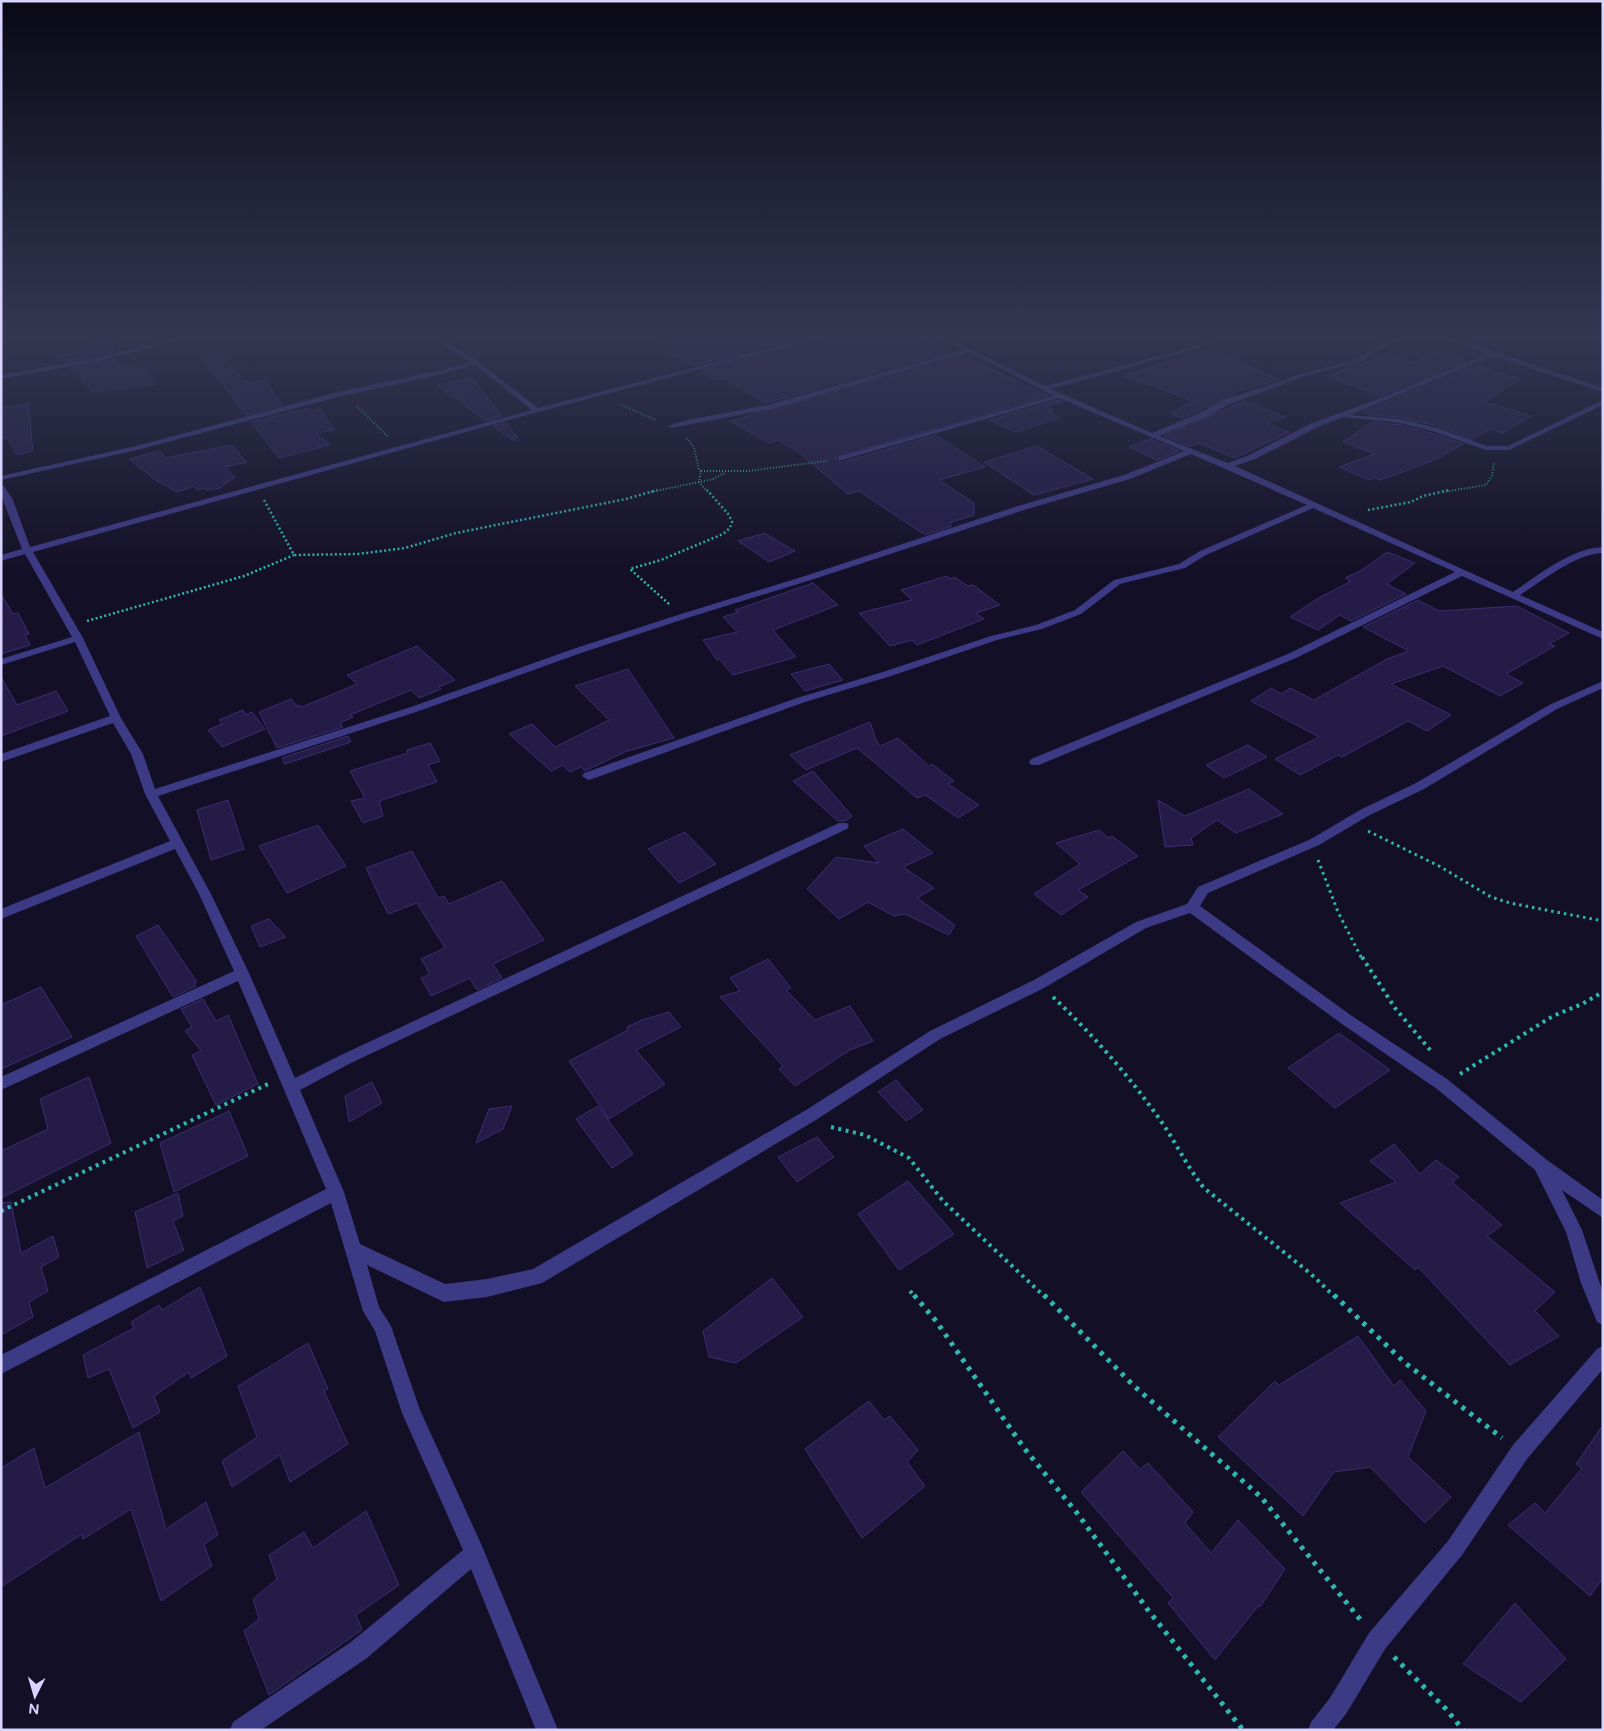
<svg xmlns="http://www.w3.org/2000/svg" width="1604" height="1731" viewBox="0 0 1604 1731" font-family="Figtree,sans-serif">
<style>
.building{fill:#241b47;stroke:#3b2d73}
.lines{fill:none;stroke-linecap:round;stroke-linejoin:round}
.path-far4{stroke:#2fb8b0;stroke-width:2;stroke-dasharray:1 2;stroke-linecap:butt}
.path-far3{stroke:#2fb8b0;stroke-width:2.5;stroke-dasharray:2 2.5;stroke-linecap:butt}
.path-far2{stroke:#2fb8b0;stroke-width:3;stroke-dasharray:2.5 4;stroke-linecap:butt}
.path-far1{stroke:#2fb8b0;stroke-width:4;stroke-dasharray:3 4.5;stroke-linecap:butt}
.path{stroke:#2fb8b0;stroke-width:5;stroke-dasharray:4 6;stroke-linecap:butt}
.minor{fill:#3d3a85;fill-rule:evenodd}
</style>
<rect width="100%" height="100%" fill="#130f26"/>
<!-- building -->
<g class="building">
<polygon points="637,332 821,332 691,366"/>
<polygon points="844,332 892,332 922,346 934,343 952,351 766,403 722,378 713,380 700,371"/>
<polygon points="112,341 114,352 64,362 58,356 93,350 92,344"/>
<polygon points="213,345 245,382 249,381 250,383 266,380 282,405 246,415 200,356"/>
<polygon points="1210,350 1279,379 1228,395 1231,396 1183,418 1170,414 1193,401 1125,376 1176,358 1180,359"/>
<polygon points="1440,352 1466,361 1379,396 1327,376 1387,355 1411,363"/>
<polygon points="962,356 1049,396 836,457 836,461 839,463 936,435 985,467 939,480 974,503 974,515 949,523 952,526 925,535 859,491 848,494 800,453 778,440 769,443 730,421"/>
<polygon points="115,359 116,365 123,364 124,367 140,364 155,384 92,392 70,368"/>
<polygon points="1477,365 1520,379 1485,402 1531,416 1503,433 1490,429 1472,439 1437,426 1400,417 1370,415 1362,412"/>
<polygon points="472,378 502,416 486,421 437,385"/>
<polygon points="1059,400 1063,402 1046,406 1054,410 1048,412 1060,418 1016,432 990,420"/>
<polygon points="1244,401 1285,417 1267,424 1289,432 1235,458 1199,443 1190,446 1164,436"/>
<polygon points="28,403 33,451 17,455 7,438 1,439 1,408"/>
<polygon points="309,408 311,411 320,409 334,430 316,433 330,445 279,458 251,422"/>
<polygon points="1372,422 1400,425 1431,433 1463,444 1435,460 1380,480 1375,478 1369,480 1339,467 1375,454 1343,442"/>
<polygon points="506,423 517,437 514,441 493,426"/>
<polygon points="1150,439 1179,451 1157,460 1129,447"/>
<polygon points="231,445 247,462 225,467 235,477 220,488 208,490 204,488 197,490 194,486 177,492 157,481 129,459 160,451 166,458"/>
<polygon points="1037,446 1093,479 1034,495 984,462"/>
<polygon points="764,533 795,551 769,562 738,541"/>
<polygon points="1387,552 1415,563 1387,584 1406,594 1351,621 1340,615 1318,630 1290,617 1317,599 1351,581 1345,578 1362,570"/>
<polygon points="947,576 950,579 955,577 967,586 973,585 1000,605 976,613 984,619 917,645 912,640 890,646 859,613 912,600 901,590"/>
<polygon points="813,583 838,605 773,630 796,657 733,675 719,659 717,660 703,640 737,632 723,617 738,612 735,610"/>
<polygon points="1,594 13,614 18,613 29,634 25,635 30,645 1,654"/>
<polygon points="1418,600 1439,611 1517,606 1569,633 1549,644 1555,646 1506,674 1523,683 1500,696 1443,666 1391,684 1451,715 1427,731 1408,721 1342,757 1338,755 1300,775 1275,759 1319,737 1251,701 1271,688 1282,694 1290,688 1314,700 1387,659 1409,651 1363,627"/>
<polygon points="417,646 455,680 439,687 441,689 419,698 411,690 350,715 353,717 340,723 343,727 277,748 259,712 291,699 297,706 299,705 302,707 357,684 347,675"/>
<polygon points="829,664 843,680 805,691 791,674"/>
<polygon points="628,669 674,738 627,751 585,771 581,767 570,772 563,765 551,771 509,734 532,724 555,747 609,720 575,686"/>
<polygon points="1,677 17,705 56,691 68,711 1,736"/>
<polygon points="243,710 246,715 252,712 265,729 222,747 208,730 222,724 219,720"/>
<polygon points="870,722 876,740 880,746 898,738 929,766 932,764 954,781 948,784 979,805 958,818 925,795 917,798 857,748 806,770 790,755"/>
<polygon points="348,736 351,742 285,764 282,758"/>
<polygon points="430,743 440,761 428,765 437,782 379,801 383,816 363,823 351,801 365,798 350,771 408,753 407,750"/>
<polygon points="1248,745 1267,757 1224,778 1206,765"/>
<polygon points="813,771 852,816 846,821 838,821 793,781"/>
<polygon points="1249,789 1283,814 1236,833 1217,820 1191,838 1193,845 1165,847 1158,800 1185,816"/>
<polygon points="228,800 244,849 211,860 197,810"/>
<polygon points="318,825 346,866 287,893 259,846"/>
<polygon points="903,829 933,853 903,867 934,888 917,898 955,925 949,935 905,914 894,916 868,902 839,919 807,889 836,857 879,863 864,846"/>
<polygon points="1099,830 1109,838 1112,836 1138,856 1078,890 1088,897 1061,915 1034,894 1080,864 1056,843"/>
<polygon points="685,832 716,864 679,883 648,849"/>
<polygon points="412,851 438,898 444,896 449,904 502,881 544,940 493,964 502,978 477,990 470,978 431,996 421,978 430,974 421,959 445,948 417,903 388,914 366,868"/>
<polygon points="269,919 286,937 260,947 251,926"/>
<polygon points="158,925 197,982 194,983 196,986 173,997 136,936"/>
<polygon points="768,959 791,988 786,990 815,1020 850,1006 873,1041 850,1050 795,1086 779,1069 783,1066 720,997 740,991 730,978"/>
<polygon points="41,987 72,1037 1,1069 1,1005"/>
<polygon points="203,999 216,1021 228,1015 258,1084 216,1105 192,1055 201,1051 185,1031 192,1027 181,1009"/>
<polygon points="669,1012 681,1027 636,1050 665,1084 609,1119 569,1061 628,1030 627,1027 642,1020"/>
<polygon points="1339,1033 1390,1070 1335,1108 1288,1068"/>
<polygon points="89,1077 111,1143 1,1198 1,1151 48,1129 40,1099"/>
<polygon points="896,1080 923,1110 906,1121 878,1092"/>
<polygon points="372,1082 382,1103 349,1122 345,1096"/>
<polygon points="512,1106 503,1129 476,1143 489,1109"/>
<polygon points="598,1106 633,1154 612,1168 576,1119"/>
<polygon points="229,1111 248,1156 174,1192 160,1143"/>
<polygon points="817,1137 834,1157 797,1182 778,1157"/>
<polygon points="1394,1144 1420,1174 1436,1160 1459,1177 1452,1182 1502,1225 1487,1236 1555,1292 1535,1311 1559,1336 1510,1365 1418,1267 1415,1270 1340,1203 1396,1182 1370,1161"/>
<polygon points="908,1181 954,1234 899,1270 858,1214"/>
<polygon points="178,1193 183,1216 173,1221 184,1250 147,1268 135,1212"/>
<polygon points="11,1202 21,1253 53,1236 59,1257 41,1267 48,1291 29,1302 33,1317 1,1335 1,1203"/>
<polygon points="772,1278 803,1317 736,1363 709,1357 703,1331"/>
<polygon points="200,1287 227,1356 191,1378 189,1372 154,1396 160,1412 133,1428 109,1369 88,1378 83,1355 134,1328 131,1322 159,1305 162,1310"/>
<polygon points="1358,1336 1394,1386 1400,1380 1426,1411 1408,1457 1451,1497 1425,1523 1370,1467 1334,1472 1303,1516 1218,1437 1275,1381 1279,1385"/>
<polygon points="308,1343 328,1389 324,1391 348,1444 290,1482 280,1455 232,1487 222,1461 257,1437 238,1386"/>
<polygon points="869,1401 884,1420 890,1416 918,1450 907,1462 925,1486 862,1538 805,1449"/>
<polygon points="1603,1425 1603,1578 1590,1596 1508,1525 1535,1503 1545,1513 1582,1468 1576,1464"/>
<polygon points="139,1432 166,1529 206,1502 218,1535 204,1544 212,1566 161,1601 131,1509 83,1539 82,1534 1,1587 1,1468 34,1448 45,1488"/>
<polygon points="1123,1451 1140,1469 1148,1463 1193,1512 1185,1523 1211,1553 1238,1520 1285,1569 1260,1607 1258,1606 1215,1660 1168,1603 1173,1598 1081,1492"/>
<polygon points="366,1511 399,1585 356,1615 362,1630 269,1695 244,1631 259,1619 253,1599 277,1579 269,1555 304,1532 313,1548"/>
<polygon points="1515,1603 1566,1659 1521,1702 1463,1664"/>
</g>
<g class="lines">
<!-- path-far4 -->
<g class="path-far4">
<polyline points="621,405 656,420"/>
<polyline points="357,406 388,437"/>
<polyline points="687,438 694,448 699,470 701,471 699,482 708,492"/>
<polyline points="701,471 748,471 827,461"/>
<polyline points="651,492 713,479 725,473"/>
<polyline points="1443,492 1486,485 1492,476 1494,462"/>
</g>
<!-- path-far3 -->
<g class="path-far3">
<polyline points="264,500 294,555 358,554 405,548 456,533 626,499 657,490"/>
<polyline points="1368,510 1411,502 1423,496 1449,490"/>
<polyline points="669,604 630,569 661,560 723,534 730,528 732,522 729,515 707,490"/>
<polyline points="87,621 244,576 294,555"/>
</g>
<!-- path-far2 -->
<g class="path-far2">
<polyline points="1368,831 1439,866 1491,897 1510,903 1603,921"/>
<polyline points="1318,860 1338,912 1362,959"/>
</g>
<!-- path-far1 -->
<g class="path-far1">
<polyline points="1362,957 1395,1008 1431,1051"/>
<path d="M 1053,997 C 1094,1036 1131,1078 1163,1124 C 1177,1145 1188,1168 1204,1188 L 1311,1274 L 1335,1297"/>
<polyline points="1460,1074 1553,1016 1582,1004 1603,992"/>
<polyline points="831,1127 865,1135 909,1158 943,1201 1045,1297"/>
<polyline points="1,1211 268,1084"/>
<polyline points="910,1291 915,1297"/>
</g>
<!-- path -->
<g class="path">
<polyline points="914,1295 936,1321 1024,1448 1077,1513 1148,1610 1243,1730"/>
<polyline points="1044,1295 1134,1386 1261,1497 1363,1623"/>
<polyline points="1334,1295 1404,1362 1502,1438"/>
<polyline points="1394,1657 1446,1709 1463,1730"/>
</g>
<!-- minor -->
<g class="minor">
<polygon points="202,332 214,332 95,362 1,379 1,375 95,358"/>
<path d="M 423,332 L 431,332 L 477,361 L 538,408 L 830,332 L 842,332 L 527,415 L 33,552 L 83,638 L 121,718 L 143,754 L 155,789 L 411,707 L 573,649 L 681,614 L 808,575 L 1018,506 L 1124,475 L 1184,451 L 1059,398 L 838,461 L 838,457 L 1054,396 L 969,352 L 771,409 L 671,428 L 667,426 L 687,420 L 767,405 L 963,350 L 927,332 L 936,332 L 1045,386 L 1182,350 L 1206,342 L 1222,332 L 1230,332 L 1210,344 L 1186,352 L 1051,389 L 1152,433 L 1200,413 L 1224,400 L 1304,373 L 1356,360 L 1377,346 L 1412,332 L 1422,332 L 1381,348 L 1360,362 L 1308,375 L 1230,404 L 1206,417 L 1159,436 L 1228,463 L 1249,455 L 1312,423 L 1370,402 L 1487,354 L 1425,332 L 1435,332 L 1603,388 L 1603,392 L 1493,356 L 1350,415 L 1400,419 L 1437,428 L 1487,446 L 1508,446 L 1603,400 L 1603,405 L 1509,450 L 1486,450 L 1432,431 L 1400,423 L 1343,417 L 1318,427 L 1255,459 L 1235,466 L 1513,592 C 1539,575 1571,548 1603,547 L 1603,553 C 1577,553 1542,581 1520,595 L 1603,632 L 1603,639 L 1462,576 L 1296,658 L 1039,765 L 1031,765 L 1029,762 L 1031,759 L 1288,654 L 1455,572 L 1313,508 L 1206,555 L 1185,568 L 1120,584 L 1081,614 L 1042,629 L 997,640 L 891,676 L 805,702 L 592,779 L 588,780 L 582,776 L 584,773 L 797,698 L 883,672 L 991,636 L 1036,625 L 1075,610 L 1114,580 L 1179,564 L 1200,551 L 1307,505 L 1191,454 L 1130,479 L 1024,510 L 814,579 L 687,618 L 581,653 L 419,711 L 158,796 L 211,894 L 249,973 L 295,1078 L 341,1055 L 839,823 L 847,823 L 849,826 L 847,829 L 351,1063 L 300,1090 L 344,1192 L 360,1244 L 445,1284 L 487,1279 L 533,1269 L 806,1110 L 930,1031 L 1034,980 L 1136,922 L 1187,904 L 1198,887 L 1311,839 L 1360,810 L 1416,783 L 1549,705 L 1603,681 L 1603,688 L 1557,709 L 1424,789 L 1368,816 L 1319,845 L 1208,893 L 1200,906 L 1352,1016 L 1447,1079 L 1547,1160 L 1603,1200 L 1603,1218 L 1562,1190 L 1582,1230 L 1603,1293 L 1603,1325 L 1597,1322 L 1581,1283 L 1566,1232 L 1535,1170 L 1437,1089 L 1342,1024 L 1190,913 L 1146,928 L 1044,988 L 940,1039 L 816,1120 L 542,1283 L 487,1297 L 444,1302 L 367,1265 L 379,1307 L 391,1326 L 420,1410 L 482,1546 L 558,1730 L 536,1730 L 471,1569 L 367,1658 L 261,1730 L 230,1730 L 233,1722 L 351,1642 L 463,1550 L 402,1413 L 375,1331 L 363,1311 L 331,1203 L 1,1374 L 1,1355 L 326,1189 L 238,981 L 1,1090 L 1,1077 L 234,971 L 199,894 L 175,849 L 1,919 L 1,909 L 170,841 L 145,794 L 131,754 L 113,723 L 1,762 L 1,754 L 110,716 L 75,642 L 1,665 L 1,659 L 72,637 L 25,554 L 1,561 L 1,555 L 22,549 L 1,495 L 1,486 L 4,486 L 13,500 L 30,547 L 532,410 L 474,364 L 443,374 L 338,397 L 137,450 L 1,480 L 1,476 L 136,446 L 334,393 L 441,370 L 470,362 Z"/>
<polygon points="1603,1346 1603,1369 1527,1459 1462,1555 1385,1649 1346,1714 1333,1730 1308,1730 1311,1722 1330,1698 1369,1633 1448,1541 1513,1445 1597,1349"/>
</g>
</g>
<!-- sky -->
<linearGradient id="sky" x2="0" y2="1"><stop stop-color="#0a0815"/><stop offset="0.58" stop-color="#333752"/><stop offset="1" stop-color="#333752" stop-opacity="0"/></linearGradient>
<rect width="1604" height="575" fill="url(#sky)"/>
<!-- border -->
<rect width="1604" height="1731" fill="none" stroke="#d9d4ff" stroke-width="5"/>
<!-- north arrow -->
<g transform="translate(35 1696) rotate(185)" stroke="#130f26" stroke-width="4" paint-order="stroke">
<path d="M0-4L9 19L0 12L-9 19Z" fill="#d9d4ff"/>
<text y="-8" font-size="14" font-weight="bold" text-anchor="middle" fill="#d9d4ff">N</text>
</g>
</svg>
